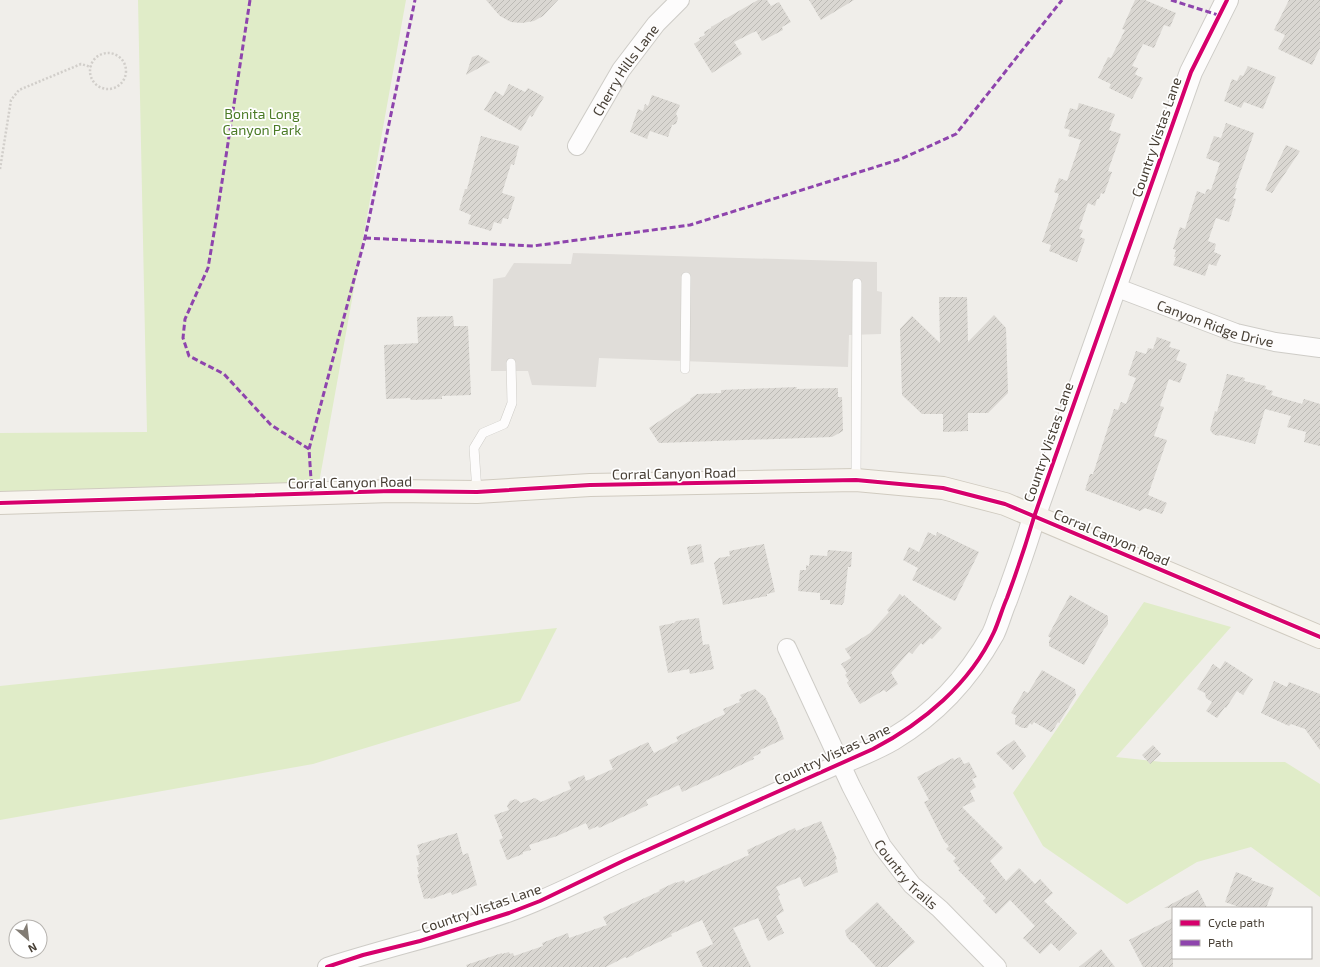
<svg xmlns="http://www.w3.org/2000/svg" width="1320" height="967" viewBox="0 0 1320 967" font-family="'Exo 2',sans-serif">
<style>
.green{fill:#e0ecc8}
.parking{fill:#e0ddd9}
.building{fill:url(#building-hatch)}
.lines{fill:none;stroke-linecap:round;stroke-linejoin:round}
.service-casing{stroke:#ceccc7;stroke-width:10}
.minor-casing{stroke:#ceccc7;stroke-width:20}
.tertiary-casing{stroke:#ceccc7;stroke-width:24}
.secondary-casing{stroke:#d0cbc0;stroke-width:24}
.path{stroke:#d1ceca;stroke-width:2.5;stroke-dasharray:2 2;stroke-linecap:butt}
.service{stroke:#fdfcfc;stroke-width:9}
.minor{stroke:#fdfcfc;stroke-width:18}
.tertiary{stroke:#fdfcfc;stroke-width:22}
.secondary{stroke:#f7f4ee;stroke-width:22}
.quiet{stroke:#8e44ad;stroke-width:3;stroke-dasharray:6 3;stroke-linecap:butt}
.cycleway-casing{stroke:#fff;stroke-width:6}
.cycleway{stroke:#d6006c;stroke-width:4}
.labels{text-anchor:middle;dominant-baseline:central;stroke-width:3.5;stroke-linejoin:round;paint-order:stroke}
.street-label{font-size:14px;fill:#473f35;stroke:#fff}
.park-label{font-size:14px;fill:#4b7b26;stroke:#fff}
</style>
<defs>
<pattern id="building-hatch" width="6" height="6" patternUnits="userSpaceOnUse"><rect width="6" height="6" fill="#dad7d2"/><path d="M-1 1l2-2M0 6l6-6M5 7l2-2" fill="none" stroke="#bcbab5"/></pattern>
</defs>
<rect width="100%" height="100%" fill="#f0eeea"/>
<!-- green -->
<g class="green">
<polygon points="138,0 406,0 317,494 0,501 0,433 147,432"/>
<polygon points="1144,602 1231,627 1116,757 1162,762 1285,762 1320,784 1320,897 1251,847 1197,862 1127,904 1043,846 1013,793"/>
<polygon points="557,628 520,701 313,764 0,820 0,686"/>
</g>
<!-- parking -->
<polygon class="parking" points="573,253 877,262 877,291 882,292 881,334 849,335 848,367 599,358 596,387 532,385 528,371 491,371 493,279 505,277 514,263 571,264"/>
<!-- building -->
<g class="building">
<polygon points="486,0 558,0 543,16 534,21 522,23 511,22 500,16"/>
<polygon points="758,0 767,0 771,6 779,2 791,22 782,27 783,30 762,41 756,31 734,42 742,54 712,73 694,44 700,40 699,38 705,35 704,32 711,28 711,27"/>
<polygon points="809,0 854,0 821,20"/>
<polygon points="1135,0 1145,0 1176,13 1170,27 1164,25 1154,48 1143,44 1132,66 1138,68 1135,74 1136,75 1143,78 1132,99 1109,88 1111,84 1098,78 1108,57 1111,58 1125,30 1122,29"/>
<polygon points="1289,0 1320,0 1320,48 1312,65 1278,49 1285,35 1274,30"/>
<polygon points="478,55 490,62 466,75 472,57"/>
<polygon points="1248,66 1276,77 1263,109 1244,102 1241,108 1224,101 1232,79 1237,81 1240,75 1243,76"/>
<polygon points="509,84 525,92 528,88 544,97 532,117 530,115 521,131 484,110 495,91 503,96"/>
<polygon points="652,95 680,105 676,114 678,118 676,124 672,125 668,137 650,131 647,139 630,132 638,109 643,111 645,104 648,106"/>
<polygon points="1079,103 1115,114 1109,130 1121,134 1108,171 1112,172 1104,194 1101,193 1099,199 1097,199 1095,206 1088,203 1079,229 1083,230 1080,237 1085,239 1077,262 1060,256 1060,255 1049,251 1051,245 1042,242 1059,194 1054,192 1059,178 1067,181 1081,140 1068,136 1070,130 1064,128 1070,108 1077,110"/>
<polygon points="1226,123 1254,133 1235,188 1237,188 1233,198 1236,199 1229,222 1216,218 1208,241 1216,244 1214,252 1221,255 1216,266 1209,264 1205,276 1173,265 1176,257 1174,257 1176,250 1173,249 1180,227 1185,229 1197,191 1205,194 1207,189 1211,190 1220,163 1206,158 1214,136 1221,138"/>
<polygon points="481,136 519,146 514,165 511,164 502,193 515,197 508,219 503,218 501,224 494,222 491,231 468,224 471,215 459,210 465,189 467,189"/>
<polygon points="1286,145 1300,151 1272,193 1265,190"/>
<polygon points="939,297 967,297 968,342 994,315 1006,328 1008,393 988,413 968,413 968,431 943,432 943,414 922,414 902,395 900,329 912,316 940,343"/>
<polygon points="453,316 454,326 468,326 471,395 442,396 442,399 411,400 410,398 386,399 384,345 418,343 417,317"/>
<polygon points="1157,337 1171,342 1169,347 1180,350 1176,360 1187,364 1180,383 1169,379 1160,406 1164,407 1154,436 1167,440 1148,495 1167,503 1162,514 1145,508 1140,511 1085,490 1090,474 1093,474 1114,409 1118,410 1121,402 1126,404 1136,378 1128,375 1136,351 1146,354 1148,348 1153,349"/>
<polygon points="1227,374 1245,378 1244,381 1266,386 1265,389 1273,391 1271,395 1302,404 1304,399 1320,404 1320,446 1304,442 1306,432 1287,427 1291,416 1265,409 1255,444 1220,435 1218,436 1213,434 1210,430 1215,411 1217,412"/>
<polygon points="797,387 796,389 838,388 838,397 842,397 843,431 832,437 659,443 649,428 691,400 690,399 697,394 721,393 721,390"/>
<polygon points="928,532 936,536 937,532 979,552 955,601 912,580 918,568 903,560 909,547 919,552"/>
<polygon points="701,544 704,562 691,565 687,547"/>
<polygon points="764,544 775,592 767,594 767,596 723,605 714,563 719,558 730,556 729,551"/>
<polygon points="828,550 852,552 851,567 848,567 844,602 843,603 842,605 830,604 830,600 820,600 820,593 798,591 800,570 806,570 806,565 809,566 810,555 827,556"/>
<polygon points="900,594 903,597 904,595 942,628 932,639 930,638 923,645 921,643 912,654 909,652 891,673 898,684 886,692 884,690 860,704 847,683 849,681 845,675 847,673 841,664 851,658 845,649 870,633 889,612 887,610"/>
<polygon points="1070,595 1108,616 1108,624 1106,627 1104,629 1084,665 1049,646 1049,641 1051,638 1048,636"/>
<polygon points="699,618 703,645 709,644 714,669 690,674 689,669 668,673 659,626 674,623 676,621"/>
<polygon points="1225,661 1253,679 1243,695 1237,691 1226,708 1225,707 1217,718 1206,711 1212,702 1206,698 1205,693 1197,689 1213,664 1220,669"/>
<polygon points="1042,670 1075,689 1076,695 1059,723 1058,722 1052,732 1051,732 1034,722 1032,725 1030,723 1027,728 1022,728 1015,724 1015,719 1017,716 1011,713 1024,691 1028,693"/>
<polygon points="1274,681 1287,687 1289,682 1320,694 1320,750 1305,729 1291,724 1289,726 1261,713"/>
<polygon points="755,689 765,697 774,716 776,718 784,739 760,750 761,753 753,757 754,759 682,792 679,785 646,800 648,805 599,828 598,826 589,830 586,823 557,836 529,845 531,850 523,852 523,854 507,860 499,840 503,838 494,815 509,810 507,806 510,801 516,799 521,803 535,798 541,802 571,789 568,782 584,775 586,781 613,769 609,760 648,742 654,753 678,741 676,737 725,714 723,709 740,702 739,699 742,698 740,695"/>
<polygon points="1014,740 1026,756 1013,770 996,753"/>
<polygon points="1153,745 1161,754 1150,764 1142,755"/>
<polygon points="960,757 964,764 969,762 977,777 972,779 976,787 970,791 975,801 962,807 1003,848 990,861 1006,881 1019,868 1035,884 1040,879 1053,893 1044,901 1077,933 1059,951 1051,943 1040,954 1023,938 1035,926 1010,900 996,914 983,901 986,898 958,870 960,869 953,861 956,858 946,849 949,846 944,841 924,802 929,800 917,777 953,758 954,760"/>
<polygon points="821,821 837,859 835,860 838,872 804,887 800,877 776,887 780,895 778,896 784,911 776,916 784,933 768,941 758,918 733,928 741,944 740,944 751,967 703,967 696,952 713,944 702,920 671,934 672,936 635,953 633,955 627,958 625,957 606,967 467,967 466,965 502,953 502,954 509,952 510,954 513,953 514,956 543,946 542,943 568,933 569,938 607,925 603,917 660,891 659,890 676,882 676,883 684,880 685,883 749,855 747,850 782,834 795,828 796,831"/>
<polygon points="457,833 463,855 468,853 477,885 452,895 451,892 431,899 430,898 424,899 417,875 419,874 417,867 419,867 416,856 420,854 417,845"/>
<polygon points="1236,872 1252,878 1251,880 1274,888 1266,908 1242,908 1225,902"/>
<polygon points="1198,890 1207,908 1164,908"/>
<polygon points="877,902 915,942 887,967 876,967 854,943 851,942 847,937 845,931"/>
<polygon points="1173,918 1173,967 1143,967 1129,940"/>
<polygon points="1101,949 1115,967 1079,967"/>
</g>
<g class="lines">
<defs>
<g id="service">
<polyline points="685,369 686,277"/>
<polyline points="856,480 857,283"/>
<polyline points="477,492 474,448 483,433 504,424 512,403 511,363"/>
</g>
<g id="minor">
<path id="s1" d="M 577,146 L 621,70 L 656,24 L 680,0"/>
<path id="s2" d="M 1115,287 L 1236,333 L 1275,342 L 1320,348"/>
<path id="s3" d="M 787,648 L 851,786 L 882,846 L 912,885 L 940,909 L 997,967"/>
<path d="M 327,967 C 388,947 450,934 510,912 C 550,898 587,878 626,860 C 697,827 769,795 841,763"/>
</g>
<path id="tertiary" d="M 841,763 C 858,756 876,749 893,739 C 935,714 969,677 993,634 C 998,624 1001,611 1006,600 C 1016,572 1026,545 1034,517 L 1191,72 L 1227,0"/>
<polyline id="secondary" points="0,503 392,491 477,492 590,485 856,480 943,488 1005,504 1320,637"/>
</defs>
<!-- service casing -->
<use href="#service" class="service-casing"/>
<!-- minor casing -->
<use href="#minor" class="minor-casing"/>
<!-- tertiary casing -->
<use href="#tertiary" class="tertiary-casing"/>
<!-- secondary casing -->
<use href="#secondary" class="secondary-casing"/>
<!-- path -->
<g class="path">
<circle cx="108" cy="71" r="18"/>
<polyline points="0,169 11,100 19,90 81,64 91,67"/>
</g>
<!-- service -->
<use href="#service" class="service"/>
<!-- minor -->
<use href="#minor" class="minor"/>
<!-- tertiary -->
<use href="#tertiary" class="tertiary"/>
<!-- secondary -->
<use href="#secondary" class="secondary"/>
<!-- quiet -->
<g class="quiet">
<polyline points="250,0 216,221 208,268 185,319 183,338 189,356 224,374 271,425 309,449"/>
<polyline points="1171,0 1218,15"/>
<polyline points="365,238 533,246 690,225 901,159 956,134 1062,0"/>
<polyline points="312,494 309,449 365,238 415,0"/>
</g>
<defs>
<g id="cycleway">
<polyline points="0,503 392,491 477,492 590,485 856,480 943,488 1005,504 1320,637"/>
<path d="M 327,967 L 363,955 L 420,941 L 509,913 L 540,901 L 625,860 L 873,749 C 923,723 970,684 994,632 C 999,621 1002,609 1007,598 C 1017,571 1026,544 1034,517 L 1191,72 L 1227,0"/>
</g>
</defs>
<!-- cycleway casing -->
<use href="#cycleway" class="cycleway-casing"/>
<!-- cycleway -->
<use href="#cycleway" class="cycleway"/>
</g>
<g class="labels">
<!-- street labels -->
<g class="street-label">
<text stroke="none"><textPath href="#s1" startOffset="90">Cherry Hills Lane</textPath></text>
<text transform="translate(1156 137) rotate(-71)">Country Vistas Lane</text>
<text stroke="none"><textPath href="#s2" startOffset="107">Canyon Ridge Drive</textPath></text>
<text transform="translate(1048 442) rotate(-71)">Country Vistas Lane</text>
<text transform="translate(674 473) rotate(-1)">Corral Canyon Road</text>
<text transform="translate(350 482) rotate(-1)">Corral Canyon Road</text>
<text transform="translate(1112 537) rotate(23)">Corral Canyon Road</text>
<text transform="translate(832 754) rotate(-25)">Country Vistas Lane</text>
<text stroke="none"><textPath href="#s3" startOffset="257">Country Trails</textPath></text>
<text transform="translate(481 908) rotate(-19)">Country Vistas Lane</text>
</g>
<!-- park labels -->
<g class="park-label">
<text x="262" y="113">Bonita Long<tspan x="262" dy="16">Canyon Park</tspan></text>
</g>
</g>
<!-- legend -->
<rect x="1172" y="907" width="140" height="52" fill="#ffffff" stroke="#b5b2ae"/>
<rect x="1180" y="920" width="20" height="6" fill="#d6006c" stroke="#b5b2ae"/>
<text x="1208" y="927" font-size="12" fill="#473f35">Cycle path</text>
<rect x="1180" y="940" width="20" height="6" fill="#8e44ad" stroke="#b5b2ae"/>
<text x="1208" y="947" font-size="12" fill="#473f35">Path</text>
<!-- north arrow -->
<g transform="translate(28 939) rotate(152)"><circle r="19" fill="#ffffff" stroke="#b5b2ae"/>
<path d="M0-3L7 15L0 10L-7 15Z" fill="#827c74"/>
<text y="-6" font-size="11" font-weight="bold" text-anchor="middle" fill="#473f35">N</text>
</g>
</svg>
